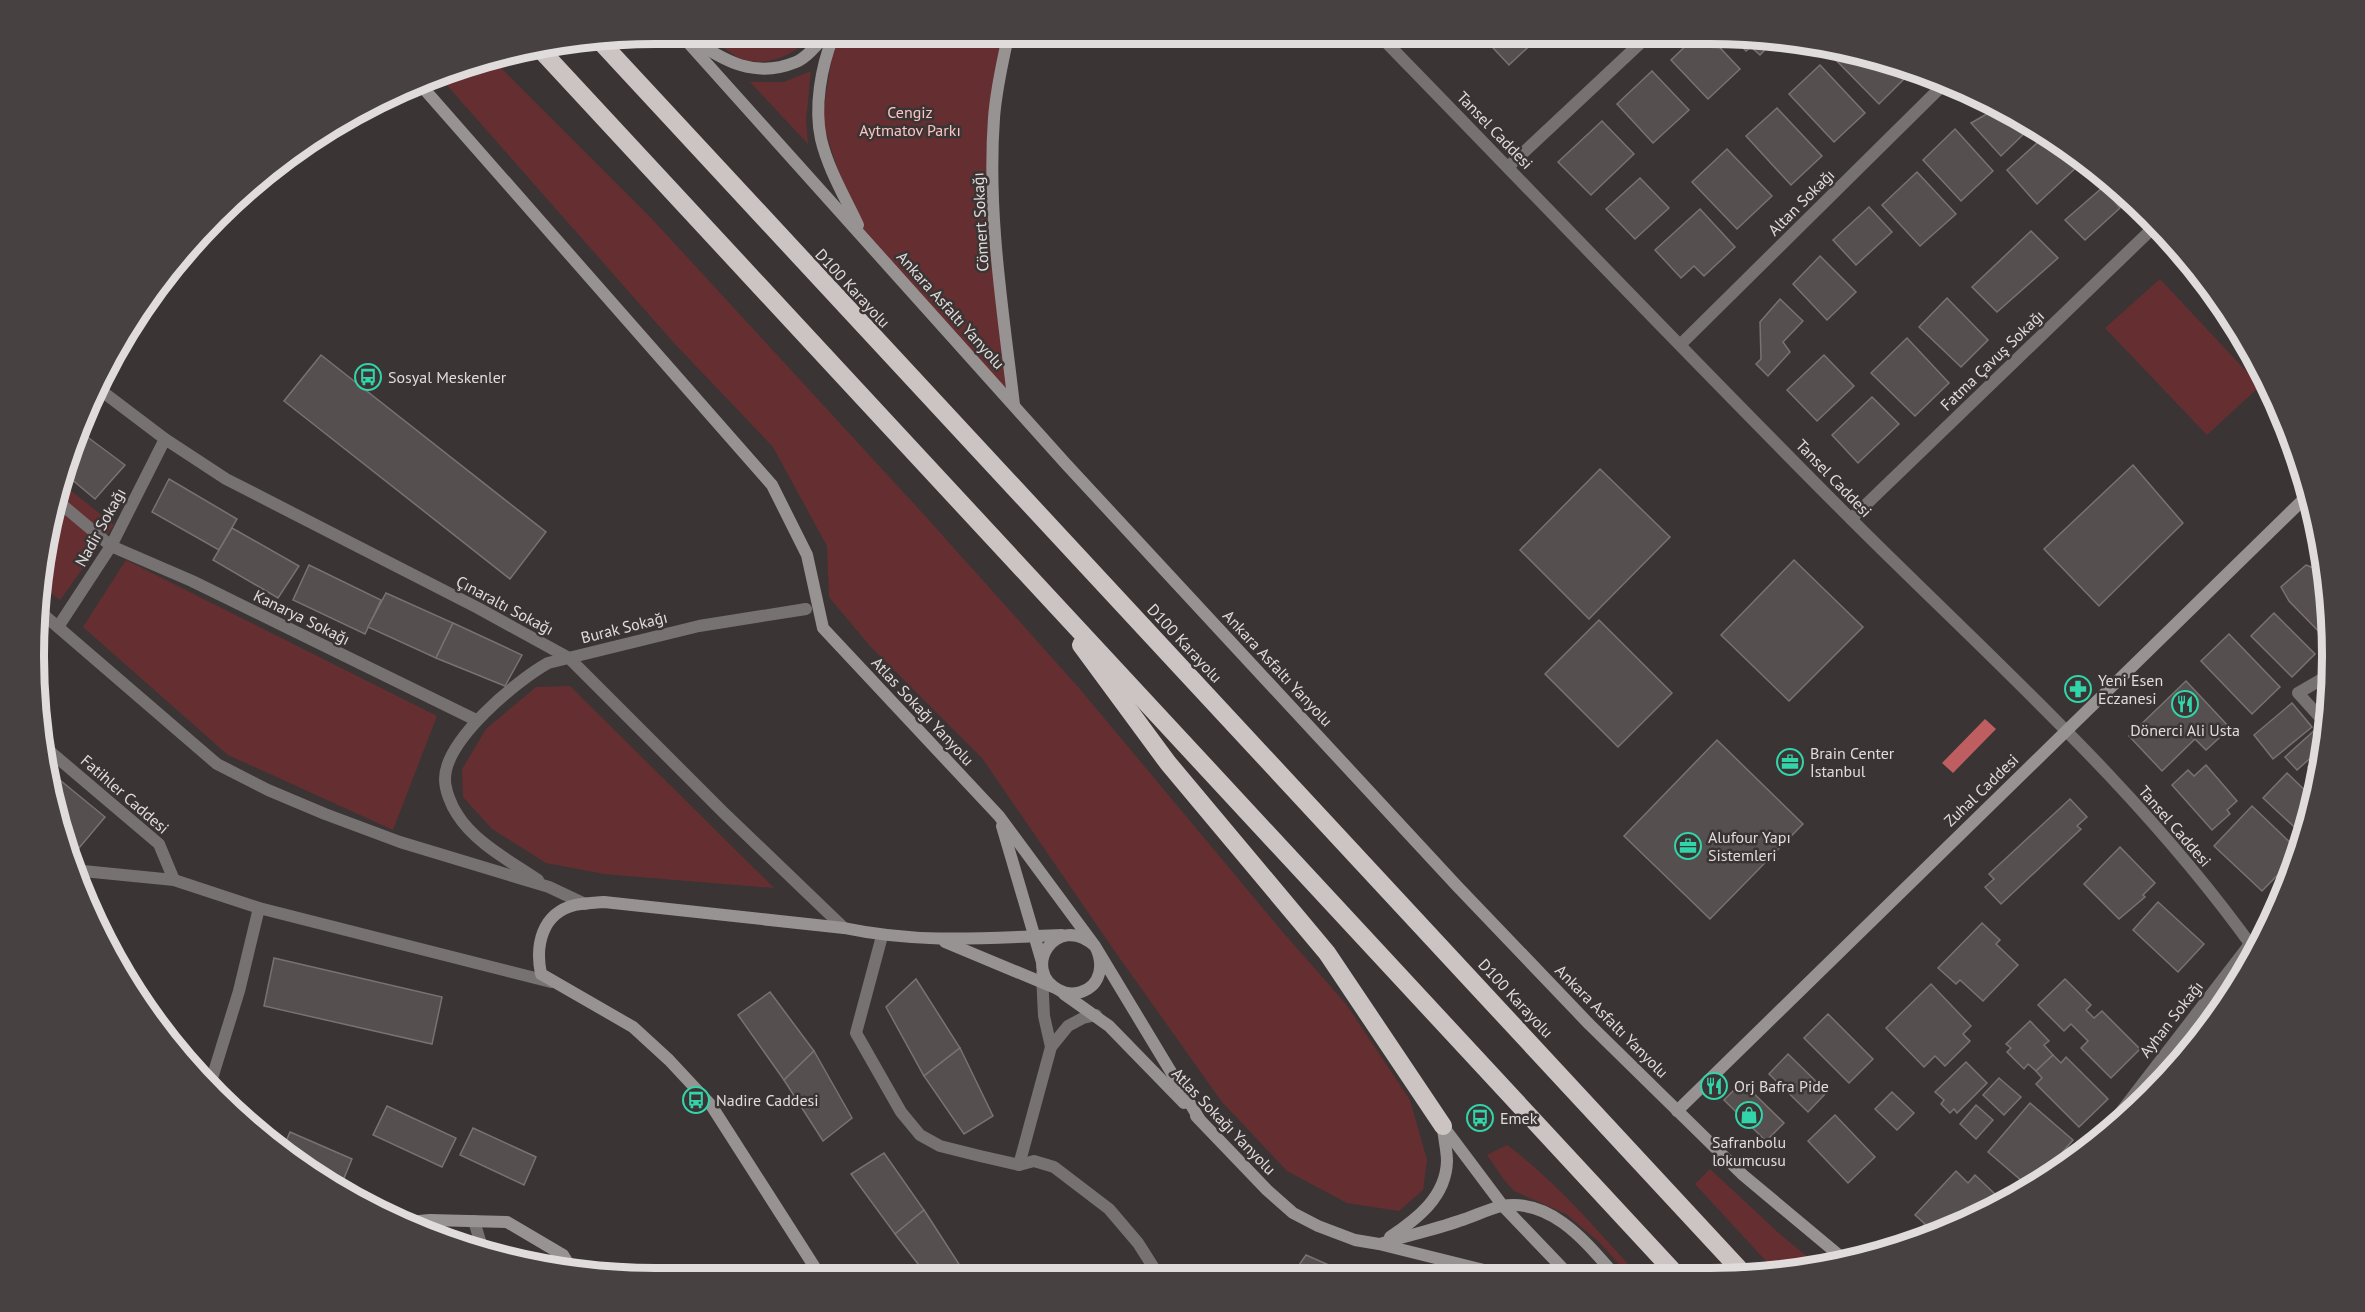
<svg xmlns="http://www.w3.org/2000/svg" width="2365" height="1312" viewBox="0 0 2365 1312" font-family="'PT Sans',sans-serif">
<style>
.green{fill:#652f31}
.water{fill:#bf5e61}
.building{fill:#564f4f;stroke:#797271;stroke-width:1.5}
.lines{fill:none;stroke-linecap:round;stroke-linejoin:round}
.street{stroke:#757271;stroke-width:12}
.secondary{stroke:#989393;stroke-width:12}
.highway{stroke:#ccc3c3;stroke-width:18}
.labels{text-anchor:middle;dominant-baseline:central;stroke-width:5;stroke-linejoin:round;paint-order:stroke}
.park-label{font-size:16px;fill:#fbc5c4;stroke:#3a3434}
.street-label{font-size:16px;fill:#e0dcdc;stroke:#3a3434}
.poi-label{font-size:16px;fill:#e0dcdc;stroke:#3a3434;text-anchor:start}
.rim{fill:none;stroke:#e0dcdc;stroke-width:8}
</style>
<rect width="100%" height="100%" fill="#3a3434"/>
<!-- green -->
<g class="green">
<polygon points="835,37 1008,37 993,167 1014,405 865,239 840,177 822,120"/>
<path d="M 711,38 L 809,38 C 792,57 763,68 739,58 C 729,53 720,44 711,38 Z"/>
<polygon points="491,58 652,219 927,518 1079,688 1281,930 1346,1004 1410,1100 1427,1160 1423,1190 1399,1211 1347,1203 1287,1171 1222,1102 1116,953 982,758 870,646 829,597 827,546 773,447 674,343 437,74 456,66"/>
<polygon points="811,71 806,120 808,144 750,82 784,82"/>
<polygon points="2160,279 2260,386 2207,435 2105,328"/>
<polygon points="59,481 114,525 60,600 38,583 54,494"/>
<polygon points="126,560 437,716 393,830 228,755 83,627"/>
<polygon points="570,686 774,888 604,874 546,863 492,829 463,797 462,769 486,729 536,687"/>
<path d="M 1507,1145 C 1556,1181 1596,1229 1637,1274 L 1628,1274 L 1599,1242 L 1566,1214 L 1514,1191 L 1505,1181 L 1487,1155 Z"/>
<polygon points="1710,1169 1782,1236 1820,1267 1790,1274 1778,1274 1695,1184"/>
</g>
<!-- water -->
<polygon class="water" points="1985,719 1996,729 1953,773 1942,763"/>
<!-- building -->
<g class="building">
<polygon points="1698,34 1707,34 1740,69 1708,99 1671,60"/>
<polygon points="1730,34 1749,34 1775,39 1760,55 1751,47 1746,51"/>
<polygon points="1481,35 1541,35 1509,65"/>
<polygon points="1837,52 1899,64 1909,74 1879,104 1832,56"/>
<polygon points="1820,65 1865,113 1834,142 1789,94"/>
<polygon points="1652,71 1689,110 1653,143 1617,104"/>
<polygon points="1777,108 1822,156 1791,185 1746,136"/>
<polygon points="1997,108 2021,117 2033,125 2001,156 1971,123"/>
<polygon points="1602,121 1634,154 1591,195 1558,162"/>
<polygon points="1955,129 1993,171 1961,201 1923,160"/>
<polygon points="2046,135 2074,155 2081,163 2037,204 2007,170"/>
<polygon points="1727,149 1772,196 1737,229 1692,182"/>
<polygon points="1917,172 1956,214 1920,246 1882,205"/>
<polygon points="1640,178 1669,208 1635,239 1606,209"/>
<polygon points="2103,187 2120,208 2085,240 2065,220"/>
<polygon points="1869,207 1892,232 1856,265 1833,240"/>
<polygon points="1700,209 1735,247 1704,276 1694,266 1681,278 1655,250"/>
<polygon points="2031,231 2058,258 1997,312 1972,287"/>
<polygon points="1820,256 1856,292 1827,320 1793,284"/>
<polygon points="1947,298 1988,340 1961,367 1919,327"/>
<polygon points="1780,299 1803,321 1783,342 1790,352 1768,376 1756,364 1761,359 1760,322"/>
<polygon points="1907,338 1949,383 1915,416 1871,373"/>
<polygon points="321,355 546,532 510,579 284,401"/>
<polygon points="1824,355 1854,386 1817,421 1787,390"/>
<polygon points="1872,397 1899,424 1858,463 1832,435"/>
<polygon points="78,430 125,465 95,499 63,472"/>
<polygon points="2133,465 2183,523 2099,606 2044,549"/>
<polygon points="1600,469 1670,537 1589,619 1520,550"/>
<polygon points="169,479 237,519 219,550 152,512"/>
<polygon points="232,528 299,566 278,598 213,560"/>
<polygon points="1794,560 1863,627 1789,701 1721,635"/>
<polygon points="309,565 381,600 365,634 293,600"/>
<polygon points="2306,565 2324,572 2331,616 2330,643 2289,601 2281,587"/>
<polygon points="386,593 453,623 436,658 368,627"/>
<polygon points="2274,613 2315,654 2292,677 2251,636"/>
<polygon points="1599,620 1672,693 1618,747 1545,674"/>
<polygon points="453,623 522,655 505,686 436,658"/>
<polygon points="2229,634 2280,687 2252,714 2201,661"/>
<polygon points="2186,681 2230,728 2206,750 2195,739 2162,771 2129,736"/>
<polygon points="2292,703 2312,727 2273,759 2254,735"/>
<polygon points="2317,728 2326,739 2325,745 2297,770 2285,757"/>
<polygon points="1717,740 1803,824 1710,919 1624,836"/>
<polygon points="2323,754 2317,777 2308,767"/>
<polygon points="2206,765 2237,801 2227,810 2230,814 2212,830 2172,785 2188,770 2194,776"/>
<polygon points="2287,773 2313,798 2304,836 2263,798"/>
<polygon points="55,776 105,817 79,848 62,834 47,785"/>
<polygon points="2070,799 2087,817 2077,826 2081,829 2001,904 1985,887 1994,879 1989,874"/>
<polygon points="2252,806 2300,852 2262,891 2214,846"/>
<polygon points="2120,847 2155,883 2143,895 2145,897 2119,919 2084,884"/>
<polygon points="2158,902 2204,944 2178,972 2133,930"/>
<polygon points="1982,923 2000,940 1996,944 2018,965 1983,1001 1960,980 1956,984 1938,968"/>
<polygon points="274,958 442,997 432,1044 264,1006"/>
<polygon points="916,979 960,1048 924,1076 886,1007"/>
<polygon points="2065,979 2091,1005 2086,1010 2094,1018 2102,1011 2140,1049 2111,1078 2081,1048 2088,1041 2071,1024 2064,1031 2038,1005"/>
<polygon points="1931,984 1971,1026 1963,1034 1970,1041 1945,1066 1935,1056 1924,1067 1886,1028"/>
<polygon points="770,992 814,1051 784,1080 738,1015"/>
<polygon points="1828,1014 1873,1059 1849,1083 1804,1038"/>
<polygon points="2030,1021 2049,1041 2044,1045 2053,1055 2036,1071 2028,1064 2024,1069 2007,1052 2011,1048 2006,1044"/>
<polygon points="960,1048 993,1116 964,1134 924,1076"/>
<polygon points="814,1051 852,1118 823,1141 784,1080"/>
<polygon points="1788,1054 1827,1092 1808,1112 1769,1074"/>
<polygon points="2053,1055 2061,1063 2066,1057 2108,1099 2079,1127 2036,1084 2042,1078 2036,1071"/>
<polygon points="1966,1062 1987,1083 1957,1113 1954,1109 1950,1113 1941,1104 1944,1100 1935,1092"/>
<polygon points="1999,1078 2021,1097 2004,1115 1983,1095"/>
<polygon points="1742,1082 1784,1123 1766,1141 1724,1100"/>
<polygon points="1892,1092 1914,1113 1897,1130 1875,1109"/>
<polygon points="2030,1103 2073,1140 2036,1183 2029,1187 1988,1152"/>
<polygon points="1976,1105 1993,1120 1976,1139 1960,1124"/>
<polygon points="387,1106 456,1138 442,1167 373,1135"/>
<polygon points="1835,1115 1875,1157 1848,1183 1808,1141"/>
<polygon points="473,1128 536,1157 524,1185 460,1155"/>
<polygon points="290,1132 352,1159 339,1190 282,1151"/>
<polygon points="884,1153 924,1210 895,1234 851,1174"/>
<polygon points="1956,1171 1968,1183 1975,1175 1995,1194 1989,1201 1993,1205 1925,1238 1918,1232 1925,1224 1915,1215"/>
<polygon points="924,1210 966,1275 963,1277 928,1277 895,1234"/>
<polygon points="1306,1255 1347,1273 1360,1275 1306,1275 1299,1265"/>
</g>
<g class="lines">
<!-- street -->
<g class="street">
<path d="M 1380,36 C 1537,197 1692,360 1851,519 C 1991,659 2141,790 2256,952"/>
<polyline points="1508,167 1649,35"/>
<polyline points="1681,344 1945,83"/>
<polyline points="95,386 165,439 226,479 478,608 569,658 724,813 844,928"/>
<polyline points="54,498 111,546 192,581 476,720"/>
<polyline points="1851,519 2155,226"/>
<polyline points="37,609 217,764 268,790 325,814 400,842 549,887 585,904"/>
<polyline points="58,627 111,546 165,439"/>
<polyline points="2327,725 2298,693 2329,675"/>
<polyline points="40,743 159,844 174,880"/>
<polyline points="73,870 174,880 259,908 551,982"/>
<path d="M 538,880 C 510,861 474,842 457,814 C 451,805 445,790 445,779 C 445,740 516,681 548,663 L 699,626 L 806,609"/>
<polyline points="882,936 856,1033 901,1112 920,1135 940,1146 980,1156 1019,1165 1034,1161 1054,1167 1109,1209 1138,1243 1159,1276"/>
<polyline points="1042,974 1044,1016 1051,1047"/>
<polyline points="209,1088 239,991 259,908"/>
<polyline points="2104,1134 2250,944 2267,927"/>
<polyline points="1019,1165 1051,1047 1068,1026 1083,1018 1096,1015"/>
<polyline points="474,1221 484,1254"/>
</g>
<!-- secondary -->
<g class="secondary">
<path d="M 833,37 C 821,67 814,107 821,139 C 828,169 845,197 858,225"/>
<path d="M 1008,37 C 1002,64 996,90 994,118 C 987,214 1003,310 1014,405"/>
<polyline points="684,38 1066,464 1457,886 1589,1024 1743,1175 1846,1261"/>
<path d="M 692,39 C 724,61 755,79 796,62 C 806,58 816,46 823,38"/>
<path d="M 418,82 L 772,485 L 807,555 L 823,628 L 999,816 L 1095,946 C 1104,963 1102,985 1081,992 C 1074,994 1065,994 1059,990 C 1020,970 1056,911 1095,946 L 1200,1120"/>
<polyline points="1002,826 1042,962"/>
<polyline points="945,942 1053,987"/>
<polyline points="1064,994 1109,1026 1184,1103"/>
<polyline points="1677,1111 2310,493"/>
<polyline points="1196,1116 1267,1190 1293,1213 1318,1226 1355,1240 1379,1244 1504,1275"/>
<polyline points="1443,1126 1503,1206 1568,1274"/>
<polyline points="408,1222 430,1220 507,1222 563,1255 573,1271"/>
<path d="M 1390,1237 C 1417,1219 1446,1197 1447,1161 C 1447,1151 1444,1139 1443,1128"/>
<path d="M 1380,1244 C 1406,1236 1433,1230 1459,1221 C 1473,1217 1488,1209 1502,1206 C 1551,1198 1586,1242 1614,1274"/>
<path d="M 821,1277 L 711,1105 L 669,1060 L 633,1027 L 541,974 C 535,945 542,913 575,905 C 584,903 594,903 604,902 L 844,928 C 920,944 987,938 1062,935"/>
</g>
<!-- highway -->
<g class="highway">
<polyline points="597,38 1744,1274"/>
<path d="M 538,47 C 920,454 1296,866 1676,1274"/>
<polyline points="1081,645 1168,763 1327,953 1443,1126"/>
</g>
</g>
<!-- icons -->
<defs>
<symbol id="bus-ring" viewBox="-11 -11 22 22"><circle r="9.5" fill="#3a3434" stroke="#32d4a9" stroke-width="1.5"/><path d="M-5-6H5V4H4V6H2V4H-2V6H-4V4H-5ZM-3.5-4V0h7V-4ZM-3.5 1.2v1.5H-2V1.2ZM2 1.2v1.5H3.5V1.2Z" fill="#32d4a9"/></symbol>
<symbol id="pharmacy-ring" viewBox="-11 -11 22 22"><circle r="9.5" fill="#3a3434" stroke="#32d4a9" stroke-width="1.5"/><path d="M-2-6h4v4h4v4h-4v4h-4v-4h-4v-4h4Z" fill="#32d4a9"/></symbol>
<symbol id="restaurant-ring" viewBox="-11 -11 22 22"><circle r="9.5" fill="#3a3434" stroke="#32d4a9" stroke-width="1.5"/><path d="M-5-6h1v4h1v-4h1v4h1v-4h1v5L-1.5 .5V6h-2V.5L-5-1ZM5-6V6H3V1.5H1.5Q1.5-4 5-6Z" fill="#32d4a9"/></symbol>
<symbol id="office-ring" viewBox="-11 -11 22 22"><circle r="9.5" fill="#3a3434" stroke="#32d4a9" stroke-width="1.5"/><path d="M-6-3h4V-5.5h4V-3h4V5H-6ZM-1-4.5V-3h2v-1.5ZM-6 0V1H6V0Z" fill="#32d4a9"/></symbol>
<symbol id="shop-ring" viewBox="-11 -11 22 22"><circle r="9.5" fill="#3a3434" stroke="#32d4a9" stroke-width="1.5"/><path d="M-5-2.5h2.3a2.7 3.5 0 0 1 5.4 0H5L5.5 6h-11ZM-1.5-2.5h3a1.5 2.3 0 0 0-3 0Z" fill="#32d4a9"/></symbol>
</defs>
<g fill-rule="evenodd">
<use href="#bus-ring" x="353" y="362" width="30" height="30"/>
<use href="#pharmacy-ring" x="2063" y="674" width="30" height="30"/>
<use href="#restaurant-ring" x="2170" y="689" width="30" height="30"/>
<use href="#office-ring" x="1775" y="747" width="30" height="30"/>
<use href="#office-ring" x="1673" y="831" width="30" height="30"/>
<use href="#restaurant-ring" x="1699" y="1071" width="30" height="30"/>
<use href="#bus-ring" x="681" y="1085" width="30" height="30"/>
<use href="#shop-ring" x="1734" y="1100" width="30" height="30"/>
<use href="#bus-ring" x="1465" y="1103" width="30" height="30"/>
</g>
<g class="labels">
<!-- park labels -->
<g class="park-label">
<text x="910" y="112">Cengiz<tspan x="910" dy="18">Aytmatov Parkı</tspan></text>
</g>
<!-- street labels -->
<g class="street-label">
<text transform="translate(1495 130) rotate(46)">Tansel Caddesi</text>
<text transform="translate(1801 202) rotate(-45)">Altan Sokağı</text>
<text transform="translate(980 222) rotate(-93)">Cömert Sokağı</text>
<text transform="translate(853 288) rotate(47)">D100 Karayolu</text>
<text transform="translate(951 310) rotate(48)">Ankara Asfaltı Yanyolu</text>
<text transform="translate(1992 360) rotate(-44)">Fatma Çavuş Sokağı</text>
<text transform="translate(1834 478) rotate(46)">Tansel Caddesi</text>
<text transform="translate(100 527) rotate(-61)">Nadir Sokağı</text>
<text transform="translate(505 605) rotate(28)">Çınaraltı Sokağı</text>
<text transform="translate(302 617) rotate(26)">Kanarya Sokağı</text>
<text transform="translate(624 627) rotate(-14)">Burak Sokağı</text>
<text transform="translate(1185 643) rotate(47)">D100 Karayolu</text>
<text transform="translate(1278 668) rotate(47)">Ankara Asfaltı Yanyolu</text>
<text transform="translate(923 711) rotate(47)">Atlas Sokağı Yanyolu</text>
<text transform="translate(1981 790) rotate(-44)">Zuhal Caddesi</text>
<text transform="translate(125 794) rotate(41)">Fatihler Caddesi</text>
<text transform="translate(2175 826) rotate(49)">Tansel Caddesi</text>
<text transform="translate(1516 998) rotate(47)">D100 Karayolu</text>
<text transform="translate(2171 1019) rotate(-52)">Ayhan Sokağı</text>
<text transform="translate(1612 1021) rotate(45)">Ankara Asfaltı Yanyolu</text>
<text transform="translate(1224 1121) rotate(46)">Atlas Sokağı Yanyolu</text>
</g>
<!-- poi labels -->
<g class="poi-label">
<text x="388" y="377">Sosyal Meskenler</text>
<text x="2098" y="680">Yeni Esen<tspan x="2098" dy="18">Eczanesi</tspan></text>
<text x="2185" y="730" text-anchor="middle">Dönerci Ali Usta</text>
<text x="1810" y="753">Brain Center<tspan x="1810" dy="18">İstanbul</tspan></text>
<text x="1708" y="837">Alufour Yapı<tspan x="1708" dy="18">Sistemleri</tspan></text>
<text x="1734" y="1086">Orj Bafra Pide</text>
<text x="716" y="1100">Nadire Caddesi</text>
<text x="1500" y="1118">Emek</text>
<text x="1749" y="1142" text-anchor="middle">Safranbolu<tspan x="1749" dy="18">lokumcusu</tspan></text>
</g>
</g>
<!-- crop -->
<path d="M0 0H2365V1312H0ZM656 44H1710A612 612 0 0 1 2322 656V656A612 612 0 0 1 1710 1268H656A612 612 0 0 1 44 656V656A612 612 0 0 1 656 44Z" fill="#474141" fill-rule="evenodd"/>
<path class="rim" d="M656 44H1710A612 612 0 0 1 2322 656V656A612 612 0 0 1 1710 1268H656A612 612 0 0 1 44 656V656A612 612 0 0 1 656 44Z"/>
</svg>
